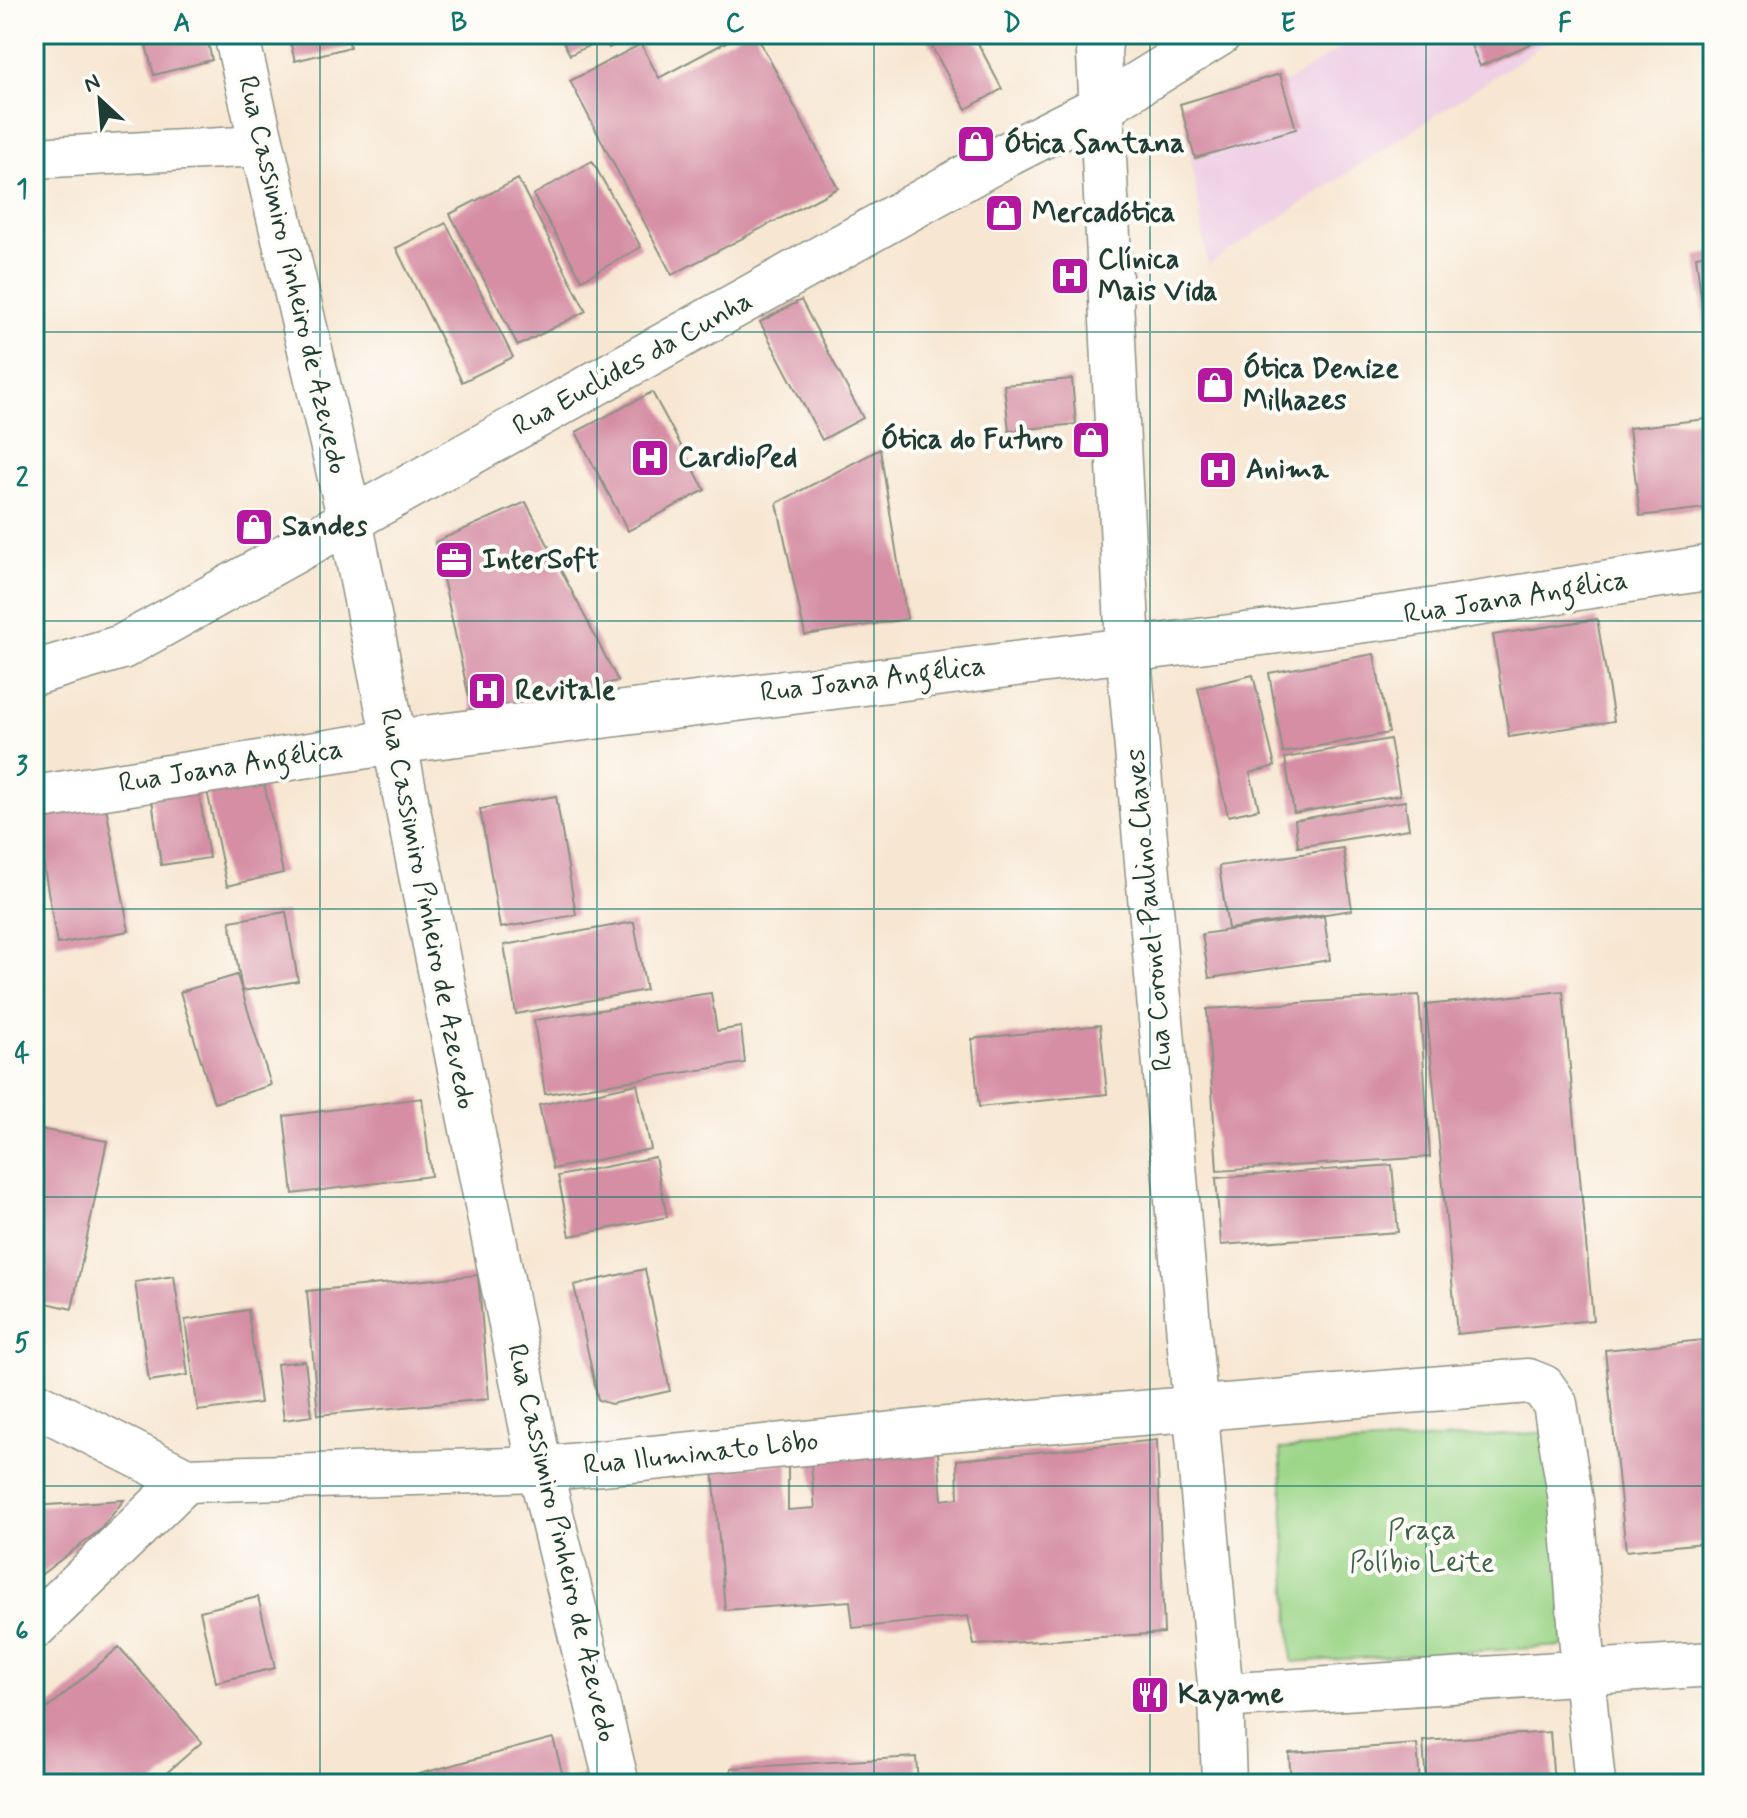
<svg xmlns="http://www.w3.org/2000/svg" width="1747" height="1818" viewBox="0 0 1747 1818" font-family="Mynerve,sans-serif">
<style>
.built{fill:#efd0e5}
.green{fill:#9dd689;stroke:#5e8a5e;stroke-width:2}
.building{fill:#d58ea4}
.lines{fill:none;stroke-linecap:round;stroke-linejoin:round}
.street-casing{stroke:#8b9282;stroke-width:43}
.secondary-casing{stroke:#8b9282;stroke-width:47}
.street{stroke:#fff;stroke-width:40}
.secondary{stroke:#fff;stroke-width:44}
.grid{fill:none;stroke:#0f766e;stroke-width:2;stroke-opacity:0.55}
.labels{text-anchor:middle;dominant-baseline:central;stroke-width:8;stroke-linejoin:round;paint-order:stroke}
.poi-label{font-size:28px;font-weight:bold;fill:#1f3d34;stroke:#fdfcf7;text-anchor:start}
.street-label{font-size:28px;fill:#1f3d34;stroke:#fdfcf7}
.park-label{font-size:28px;fill:#3e6349;stroke:#fdfcf7}
.neatline{fill:none;stroke:#0f766e;stroke-width:3}
.grid-label{font-size:26px;text-anchor:middle;font-weight:bold;fill:#0f766e}
</style>
<rect width="100%" height="100%" fill="#fdfcf7"/>
<filter id="ink" filterUnits="userSpaceOnUse"><feTurbulence type="fractalNoise" baseFrequency=".0125" numOctaves="2"/><feDisplacementMap in="SourceGraphic" scale="16" xChannelSelector="R" yChannelSelector="G"/><feConvolveMatrix kernelMatrix="1 2 1 2 8 2 1 2 1" color-interpolation-filters="sRGB"/></filter>
<filter id="wash" filterUnits="userSpaceOnUse"><feTurbulence type="fractalNoise" baseFrequency=".006" numOctaves="4" result="noise"/><feDisplacementMap in="SourceGraphic" scale="32" xChannelSelector="R" yChannelSelector="G"/><feGaussianBlur stdDeviation="1.8" result="paint"/><feColorMatrix in="noise" values="0 0 0 0 0 0 0 0 0 0 0 0 0 0 0 0 0 1.4 0 .05"/><feComposite in="paint" operator="in"/></filter>
<g filter="url(#wash)">
<rect width="100%" height="100%" fill="#f7e6d1"/>
<!-- built -->
<polygon class="built" points="1361,34 1559,34 1208,265 1189,146"/>
<!-- green -->
<polygon class="green" points="1552,1432 1564,1646 1292,1662 1280,1449"/>
<g id="blocks">
<!-- building -->
<g class="building">
<polygon points="143,34 206,34 212,60 154,75"/>
<polygon points="288,34 347,34 350,47 295,61"/>
<polygon points="559,34 597,34 600,40 570,55"/>
<polygon points="602,34 635,34 609,48"/>
<polygon points="741,34 756,34 838,188 672,275 570,81 641,44 659,78"/>
<polygon points="925,34 973,34 1002,89 966,109"/>
<polygon points="1466,34 1553,34 1480,66"/>
<polygon points="1280,74 1296,129 1195,158 1180,104"/>
<polygon points="592,161 641,247 582,280 533,195"/>
<polygon points="518,179 586,311 518,346 450,214"/>
<polygon points="446,223 513,357 462,382 396,248"/>
<polygon points="1713,253 1713,378 1711,378 1696,256"/>
<polygon points="801,300 863,418 822,440 760,322"/>
<polygon points="1072,379 1076,424 1009,431 1004,385"/>
<polygon points="652,392 705,490 628,531 576,432"/>
<polygon points="1706,419 1713,507 1640,516 1629,428"/>
<polygon points="880,449 907,619 805,635 777,503"/>
<polygon points="526,502 618,681 473,716 435,542"/>
<polygon points="1597,619 1614,721 1509,737 1493,635"/>
<polygon points="1374,654 1389,733 1283,753 1269,673"/>
<polygon points="1253,675 1275,766 1250,773 1259,809 1228,816 1198,688"/>
<polygon points="1390,739 1400,795 1294,813 1285,758"/>
<polygon points="261,769 283,873 227,886 205,781"/>
<polygon points="198,785 209,858 161,865 151,792"/>
<polygon points="104,796 129,931 57,944 34,809"/>
<polygon points="556,796 576,915 500,928 480,809"/>
<polygon points="1405,801 1409,829 1298,847 1295,820"/>
<polygon points="1343,848 1352,910 1228,929 1219,866"/>
<polygon points="286,912 298,981 242,991 230,921"/>
<polygon points="1324,916 1330,960 1209,978 1202,934"/>
<polygon points="634,922 646,990 516,1014 504,945"/>
<polygon points="237,975 271,1085 214,1103 180,992"/>
<polygon points="1563,991 1593,1320 1457,1334 1426,1005"/>
<polygon points="711,993 717,1031 741,1027 745,1063 545,1094 534,1020"/>
<polygon points="1419,995 1430,1157 1217,1171 1207,1009"/>
<polygon points="1100,1025 1107,1094 979,1107 972,1039"/>
<polygon points="637,1084 651,1149 553,1169 539,1105"/>
<polygon points="422,1098 431,1176 293,1194 284,1116"/>
<polygon points="39,1129 107,1141 72,1309 34,1300 34,1147"/>
<polygon points="655,1157 667,1217 570,1236 558,1176"/>
<polygon points="1392,1165 1398,1232 1221,1245 1216,1178"/>
<polygon points="645,1269 670,1391 611,1404 598,1400 574,1285"/>
<polygon points="478,1275 489,1399 318,1415 307,1291"/>
<polygon points="174,1276 188,1375 149,1381 135,1282"/>
<polygon points="248,1310 260,1403 198,1411 185,1320"/>
<polygon points="1713,1339 1713,1542 1626,1551 1605,1350"/>
<polygon points="305,1361 312,1416 284,1420 277,1364"/>
<polygon points="936,1430 942,1500 958,1498 957,1460 1157,1440 1164,1633 974,1645 968,1616 853,1628 850,1601 725,1610 713,1470 788,1463 788,1510 815,1508 809,1443"/>
<polygon points="124,1500 100,1530 34,1580 34,1506"/>
<polygon points="258,1597 275,1668 216,1682 200,1611"/>
<polygon points="119,1647 202,1742 154,1784 34,1784 34,1720"/>
<polygon points="1550,1732 1554,1784 1426,1784 1423,1741"/>
<polygon points="553,1738 564,1780 584,1775 586,1784 382,1784"/>
<polygon points="1417,1744 1420,1784 1291,1784 1289,1753"/>
<polygon points="916,1757 918,1784 732,1784 731,1768"/>
</g>
</g>
</g>
<g filter="url(#ink)">
<use href="#blocks" fill-opacity="0" stroke="#8b9282" stroke-width="2"/>
<g class="lines">
<defs>
<g id="street">
<polyline points="34,158 260,146"/>
<polyline points="1584,1674 1595,1784"/>
</g>
<g id="secondary">
<polyline points="236,34 350,520 540,1469 617,1784"/>
<polyline points="1101,34 1099,53 1128,648 1221,1696 1224,1784"/>
<polyline points="34,673 122,647 1006,155 1104,105 1219,34"/>
<polyline points="34,798 393,742 1398,616 1713,567"/>
<polyline points="34,1403 186,1480 540,1469 936,1430 1528,1381 1543,1387 1555,1404 1571,1501 1584,1674"/>
<polyline points="34,1627 186,1480"/>
<polyline points="1221,1696 1713,1664"/>
</g>
</defs>
<!-- street casing -->
<use href="#street" class="street-casing"/>
<!-- secondary casing -->
<use href="#secondary" class="secondary-casing"/>
<!-- street -->
<use href="#street" class="street"/>
<!-- secondary -->
<use href="#secondary" class="secondary"/>
</g>
</g>
<!-- grid -->
<path class="grid" d="M 320,34 L 320,1784M 597,34 L 597,1784M 874,34 L 874,1784M 1150,34 L 1150,1784M 1426,34 L 1426,1784M 34,332 L 1713,332M 34,621 L 1713,621M 34,909 L 1713,909M 34,1197 L 1713,1197M 34,1486 L 1713,1486"/>
<!-- icons -->
<defs>
<symbol id="shop-square" viewBox="-11 -11 22 22"><rect x="-9" y="-9" width="18" height="18" rx="4" fill="#b5179e" stroke="#fdfcf7"/><path d="M-5-2.5h2.3a2.7 3.5 0 0 1 5.4 0H5L5.5 6h-11ZM-1.5-2.5h3a1.5 2.3 0 0 0-3 0Z" fill="#fff"/></symbol>
<symbol id="hospital-square" viewBox="-11 -11 22 22"><rect x="-9" y="-9" width="18" height="18" rx="4" fill="#b5179e" stroke="#fdfcf7"/><path d="M-5-5h3v3.5h4V-5h3V5h-3V1.5h-4V5h-3Z" fill="#fff"/></symbol>
<symbol id="office-square" viewBox="-11 -11 22 22"><rect x="-9" y="-9" width="18" height="18" rx="4" fill="#b5179e" stroke="#fdfcf7"/><path d="M-6-3h4V-5.5h4V-3h4V5H-6ZM-1-4.5V-3h2v-1.5ZM-6 0V1H6V0Z" fill="#fff"/></symbol>
<symbol id="restaurant-square" viewBox="-11 -11 22 22"><rect x="-9" y="-9" width="18" height="18" rx="4" fill="#b5179e" stroke="#fdfcf7"/><path d="M-5-6h1v4h1v-4h1v4h1v-4h1v5L-1.5 .5V6h-2V.5L-5-1ZM5-6V6H3V1.5H1.5Q1.5-4 5-6Z" fill="#fff"/></symbol>
</defs>
<g fill-rule="evenodd">
<use href="#shop-square" x="954" y="122" width="44" height="44"/>
<use href="#shop-square" x="982" y="191" width="44" height="44"/>
<use href="#hospital-square" x="1048" y="254" width="44" height="44"/>
<use href="#shop-square" x="1193" y="363" width="44" height="44"/>
<use href="#shop-square" x="1069" y="418" width="44" height="44"/>
<use href="#hospital-square" x="628" y="436" width="44" height="44"/>
<use href="#hospital-square" x="1196" y="448" width="44" height="44"/>
<use href="#shop-square" x="232" y="505" width="44" height="44"/>
<use href="#office-square" x="432" y="538" width="44" height="44"/>
<use href="#hospital-square" x="465" y="669" width="44" height="44"/>
<use href="#restaurant-square" x="1128" y="1673" width="44" height="44"/>
</g>
<g class="labels">
<!-- poi labels -->
<g class="poi-label">
<text x="1004" y="144">Ótica Santana</text>
<text x="1032" y="213">Mercadótica</text>
<text x="1098" y="260">Clínica<tspan x="1098" dy="32">Mais Vida</tspan></text>
<text x="1243" y="369">Ótica Denize<tspan x="1243" dy="32">Milhazes</tspan></text>
<text x="1063" y="440" text-anchor="end">Ótica do Futuro</text>
<text x="678" y="458">CardioPed</text>
<text x="1246" y="470">Anima</text>
<text x="282" y="527">Sandes</text>
<text x="482" y="560">InterSoft</text>
<text x="515" y="691">Revitale</text>
<text x="1178" y="1695">Kayame</text>
</g>
<!-- street labels -->
<g class="street-label">
<text transform="translate(292 275) rotate(77)">Rua Cassimiro Pinheiro de Azevedo</text>
<text transform="translate(633 364) rotate(-29)">Rua Euclides da Cunha</text>
<text transform="translate(1516 598) rotate(-9)">Rua Joana Angélica</text>
<text transform="translate(873 680) rotate(-7)">Rua Joana Angélica</text>
<text transform="translate(231 767) rotate(-9)">Rua Joana Angélica</text>
<text transform="translate(427 909) rotate(79)">Rua Cassimiro Pinheiro de Azevedo</text>
<text transform="translate(1150 910) rotate(-95)">Rua Coronel Paulino Chaves</text>
<text transform="translate(701 1454) rotate(-6)">Rua Iluminato Lôbo</text>
<text transform="translate(561 1543) rotate(77)">Rua Cassimiro Pinheiro de Azevedo</text>
</g>
<!-- park labels -->
<g class="park-label">
<text x="1422" y="1531">Praça<tspan x="1422" dy="32">Políbio Leite</tspan></text>
</g>
</g>
<!-- margin -->
<rect width="1747" height="1818" fill="none" stroke="#fdfcf7" stroke-width="88"/>
<!-- north arrow -->
<g transform="translate(100 100) rotate(334)" stroke="#fdfcf7" stroke-width="6" paint-order="stroke">
<path d="M0-6L14 30L0 20L-14 30Z" fill="#1f3d34"/>
<text y="-12" font-size="22" font-weight="bold" text-anchor="middle" fill="#1f3d34">N</text>
</g>
<rect x="44" y="44" width="1659" height="1730" class="neatline"/>
<g class="grid-label">
<text x="182" y="31">A</text>
<text x="459" y="31">B</text>
<text x="735" y="31">C</text>
<text x="1012" y="31">D</text>
<text x="1288" y="31">E</text>
<text x="1565" y="31">F</text>
<text x="22" y="197">1</text>
<text x="22" y="486">2</text>
<text x="22" y="774">3</text>
<text x="22" y="1062">4</text>
<text x="22" y="1351">5</text>
<text x="22" y="1639">6</text>
</g>
</svg>
